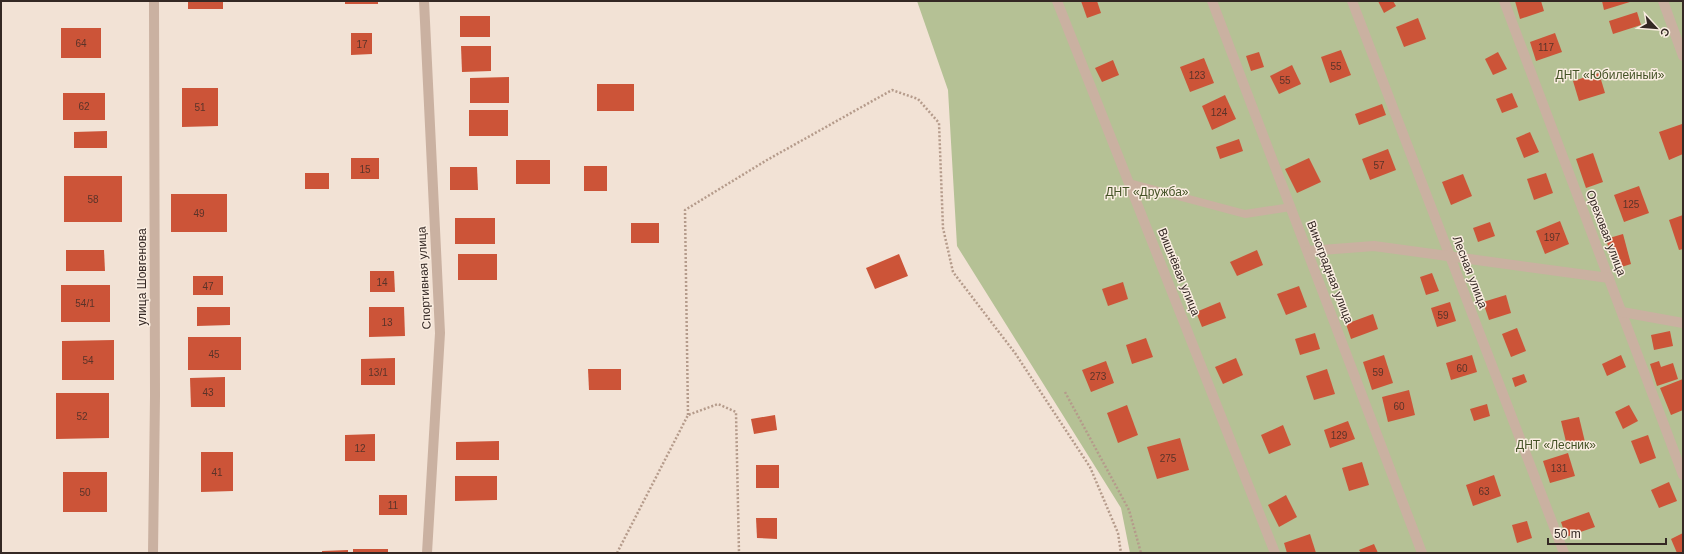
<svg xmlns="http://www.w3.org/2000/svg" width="1684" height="554" viewBox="0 0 1684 554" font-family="Helvetica,sans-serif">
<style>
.green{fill:#b5c195}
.building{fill:#cc5438}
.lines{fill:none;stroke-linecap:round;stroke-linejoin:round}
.path{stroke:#b59b8b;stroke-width:2.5;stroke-dasharray:2 2;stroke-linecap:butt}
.lane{stroke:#cab1a1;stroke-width:8}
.street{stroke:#cab1a1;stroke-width:10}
.labels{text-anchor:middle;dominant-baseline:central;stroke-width:3;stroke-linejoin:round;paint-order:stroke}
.number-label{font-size:10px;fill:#5a3329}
.park-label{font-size:12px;fill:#455327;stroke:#faede1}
.street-label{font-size:12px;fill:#342824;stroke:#faede1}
</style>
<rect width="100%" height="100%" fill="#f2e2d5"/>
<!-- green -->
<polygon class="green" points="917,1 1683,1 1683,553 1130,553 1121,508 957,246 948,90"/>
<!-- building -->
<g class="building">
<rect x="188" y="1" width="35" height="8"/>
<rect x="345" y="1" width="33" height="3"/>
<polygon points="1081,1 1097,1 1101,13 1087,18"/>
<polygon points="1378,1 1393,1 1396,6 1384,13"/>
<polygon points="1515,1 1541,1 1544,11 1520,19"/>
<polygon points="1602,1 1633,1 1604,10"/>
<polygon points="1637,12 1641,25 1613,34 1609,21"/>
<rect x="460" y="16" width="30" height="21"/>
<polygon points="1418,18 1426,39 1404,47 1396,27"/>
<rect x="61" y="28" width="40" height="30"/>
<polygon points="351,33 372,33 372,54 351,55"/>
<polygon points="1555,33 1562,52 1536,61 1530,42"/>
<polygon points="461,46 491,46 491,71 462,72"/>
<polygon points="1341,50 1351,75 1330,83 1321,57"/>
<polygon points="1259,52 1264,67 1251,71 1246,56"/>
<polygon points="1498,52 1507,69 1493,75 1485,59"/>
<polygon points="1204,58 1214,83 1190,92 1180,67"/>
<polygon points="1113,60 1119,75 1102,82 1095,68"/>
<polygon points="1292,65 1301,84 1279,94 1270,76"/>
<polygon points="1599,73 1605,93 1579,101 1573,81"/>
<polygon points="509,77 509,103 470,103 470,78"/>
<rect x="597" y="84" width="37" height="27"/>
<polygon points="182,88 218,88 218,126 182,127"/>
<rect x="63" y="93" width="42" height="27"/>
<polygon points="1512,93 1518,107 1502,113 1496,99"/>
<polygon points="1225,95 1236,119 1212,130 1202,106"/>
<polygon points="1382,104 1386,115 1359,125 1355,114"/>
<rect x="469" y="110" width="39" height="26"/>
<polygon points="1682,124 1683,154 1669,160 1659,132"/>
<polygon points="107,131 107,148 74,148 74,132"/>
<polygon points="1530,132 1539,152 1524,158 1516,138"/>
<polygon points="1239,139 1243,151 1220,159 1216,147"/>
<polygon points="1388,149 1396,170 1370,180 1362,159"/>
<polygon points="1593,153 1603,182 1586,188 1576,159"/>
<rect x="351" y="158" width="28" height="21"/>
<polygon points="1309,158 1321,182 1297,193 1285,169"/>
<rect x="516" y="160" width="34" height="24"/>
<rect x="584" y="166" width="23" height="25"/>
<polygon points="450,167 477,167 478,190 450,190"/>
<rect x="305" y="173" width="24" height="16"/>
<polygon points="1546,173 1553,193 1534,200 1527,179"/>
<polygon points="1463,174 1472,196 1451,205 1442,182"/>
<rect x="64" y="176" width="58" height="46"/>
<polygon points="1639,186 1649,213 1624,222 1614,195"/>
<rect x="171" y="194" width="56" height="38"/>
<polygon points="1683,215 1683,249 1679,250 1669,220"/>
<rect x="455" y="218" width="40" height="26"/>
<polygon points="1560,221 1569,244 1545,254 1536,231"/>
<polygon points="1490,222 1495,236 1478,242 1473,228"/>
<rect x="631" y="223" width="28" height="20"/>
<polygon points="1623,234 1631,264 1615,269 1606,239"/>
<polygon points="66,250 104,250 105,271 66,271"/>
<polygon points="1257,250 1263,265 1237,276 1230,262"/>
<rect x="458" y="254" width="39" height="26"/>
<polygon points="899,254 908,276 875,289 866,268"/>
<polygon points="370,271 394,271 395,292 370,292"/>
<polygon points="1432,273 1439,291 1426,295 1420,277"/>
<rect x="193" y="276" width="30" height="19"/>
<polygon points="1123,282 1128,299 1108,306 1102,289"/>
<rect x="61" y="285" width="49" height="37"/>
<polygon points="1299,286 1307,307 1286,315 1277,294"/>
<polygon points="1506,295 1511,313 1489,320 1483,302"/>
<polygon points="1220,302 1226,318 1202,327 1196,312"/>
<polygon points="1450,302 1456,321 1437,327 1431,308"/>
<polygon points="197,307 230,307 230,325 197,326"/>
<polygon points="369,307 404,307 405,336 369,337"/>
<polygon points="1373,314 1378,329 1351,339 1346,324"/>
<polygon points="1517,328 1526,351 1511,357 1502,334"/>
<polygon points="1670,331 1673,346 1654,350 1651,335"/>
<polygon points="1315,333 1320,349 1300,355 1295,339"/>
<rect x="188" y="337" width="53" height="33"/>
<polygon points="1146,338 1153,357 1132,364 1126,345"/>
<polygon points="114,340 114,380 62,380 62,341"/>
<polygon points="1384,355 1393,383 1372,390 1363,362"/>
<polygon points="1472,355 1477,372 1451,380 1446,363"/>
<polygon points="1621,355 1626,367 1607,376 1602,364"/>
<polygon points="395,358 395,385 361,385 361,359"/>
<polygon points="1236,358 1243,375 1223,384 1215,367"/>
<polygon points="1106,361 1114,383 1091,392 1082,370"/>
<polygon points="1659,361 1661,367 1673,363 1678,379 1657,386 1650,364"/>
<polygon points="588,369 621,369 621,390 589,390"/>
<polygon points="1327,369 1335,394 1314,400 1306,376"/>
<polygon points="1524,374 1527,382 1515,387 1512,378"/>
<polygon points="225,377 225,407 191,407 190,378"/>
<polygon points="1683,379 1683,410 1671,415 1660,388"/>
<polygon points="1409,390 1415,415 1388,422 1382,397"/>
<polygon points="56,393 109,393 109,438 56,439"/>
<polygon points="1487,404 1490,416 1474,421 1470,409"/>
<polygon points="1127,405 1138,435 1118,443 1107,413"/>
<polygon points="1629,405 1638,421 1623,429 1615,412"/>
<polygon points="775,415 777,430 754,434 751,419"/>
<polygon points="1579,417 1585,442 1567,446 1561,421"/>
<polygon points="1348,421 1355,439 1330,448 1324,430"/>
<polygon points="1283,425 1291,445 1269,454 1261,435"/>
<polygon points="375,434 375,461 345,461 345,435"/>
<polygon points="1648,435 1656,458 1640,464 1631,441"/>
<polygon points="1180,438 1189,470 1157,479 1147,447"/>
<polygon points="499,441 499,460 456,460 456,442"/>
<polygon points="201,452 233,452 233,491 201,492"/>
<polygon points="1568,453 1575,476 1550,483 1543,461"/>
<polygon points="1362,462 1369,485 1349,491 1342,468"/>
<rect x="756" y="465" width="23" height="23"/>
<rect x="63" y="472" width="44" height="40"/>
<polygon points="1494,475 1501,496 1473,506 1466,485"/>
<polygon points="455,476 497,476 497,500 455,501"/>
<polygon points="1669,482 1677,501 1659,508 1651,490"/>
<rect x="379" y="495" width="28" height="20"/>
<polygon points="1286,495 1297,517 1279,527 1268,505"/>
<polygon points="1589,512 1595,527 1566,537 1561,522"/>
<polygon points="756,518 777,518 777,539 757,538"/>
<polygon points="1527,521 1532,538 1517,543 1512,525"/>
<polygon points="1683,533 1683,552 1677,553 1671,539"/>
<polygon points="1310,534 1316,553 1287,553 1284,543"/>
<polygon points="1374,544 1378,553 1361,553 1359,550"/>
<rect x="353" y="549" width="35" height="4"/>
<polygon points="348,550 348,553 322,553 322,551"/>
</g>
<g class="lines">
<!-- path -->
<g class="path">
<polyline points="1065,392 1129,510 1141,553"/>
<polyline points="688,415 685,210 767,160 892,90 918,99 939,123 943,228 953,272 1015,353 1090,467 1118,533 1121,553"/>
<polyline points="617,553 688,415 718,404 736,412 739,553"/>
</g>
<!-- lane -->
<polyline class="lane" points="1129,183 1245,214 1291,207"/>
<!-- street -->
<g class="street">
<polyline points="424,1 440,333 427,553"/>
<polyline points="1057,1 1275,553"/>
<polyline points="1212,1 1422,553"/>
<polyline points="1352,1 1564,553"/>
<polyline points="1504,1 1683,475"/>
<polyline points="1663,1 1683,56"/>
<polyline points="1308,251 1374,246 1609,278"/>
<polyline points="1622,312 1683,323"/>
<polyline points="153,553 155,396 154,1"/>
</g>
</g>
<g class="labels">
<!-- number labels -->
<g class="number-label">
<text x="81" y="43">64</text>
<text x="362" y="44">17</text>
<text x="1546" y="47">117</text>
<text x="1336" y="66">55</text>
<text x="1197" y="75">123</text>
<text x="1285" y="80">55</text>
<text x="84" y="106">62</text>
<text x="200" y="107">51</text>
<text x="1219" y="112">124</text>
<text x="1379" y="165">57</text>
<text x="365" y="169">15</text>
<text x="93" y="199">58</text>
<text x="1631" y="204">125</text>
<text x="199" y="213">49</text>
<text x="1552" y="237">197</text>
<text x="382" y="282">14</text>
<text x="208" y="286">47</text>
<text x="85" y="303">54/1</text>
<text x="1443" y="315">59</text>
<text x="387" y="322">13</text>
<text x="214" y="354">45</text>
<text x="88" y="360">54</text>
<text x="1462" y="368">60</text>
<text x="378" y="372">13/1</text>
<text x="1378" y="372">59</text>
<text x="1098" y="376">273</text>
<text x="208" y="392">43</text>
<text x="1399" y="406">60</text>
<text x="82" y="416">52</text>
<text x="1339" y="435">129</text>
<text x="360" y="448">12</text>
<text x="1168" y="458">275</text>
<text x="1559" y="468">131</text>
<text x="217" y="472">41</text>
<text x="1484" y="491">63</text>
<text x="85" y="492">50</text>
<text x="393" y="505">11</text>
</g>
<!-- park labels -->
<g class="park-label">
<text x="1610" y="75">ДНТ «Юбилейный»</text>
<text x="1147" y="192">ДНТ «Дружба»</text>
<text x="1556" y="445">ДНТ «Лесник»</text>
</g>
<!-- street labels -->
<g class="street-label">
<text transform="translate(1606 233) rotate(69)">Ореховая улица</text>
<text transform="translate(1179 272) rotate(68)">Вишнёвая улица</text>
<text transform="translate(1330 272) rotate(69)">Виноградная улица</text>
<text transform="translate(1470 272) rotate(69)">Лесная улица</text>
<text transform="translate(142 277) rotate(-90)">улица Шовгенова</text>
<text transform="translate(424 278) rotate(-93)">Спортивная улица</text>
</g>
</g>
<!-- border -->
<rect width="1684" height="554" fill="none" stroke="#342824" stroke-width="4"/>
<!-- north arrow -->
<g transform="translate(1656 28) rotate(116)" stroke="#faede1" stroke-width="3" paint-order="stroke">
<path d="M0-3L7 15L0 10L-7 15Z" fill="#342824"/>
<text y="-6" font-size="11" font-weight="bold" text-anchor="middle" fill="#342824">С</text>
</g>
<!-- scale -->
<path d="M1548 538v6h118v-6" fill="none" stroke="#342824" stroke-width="2"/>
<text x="1554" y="538" font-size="12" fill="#342824" stroke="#faede1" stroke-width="3" paint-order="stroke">50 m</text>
</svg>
